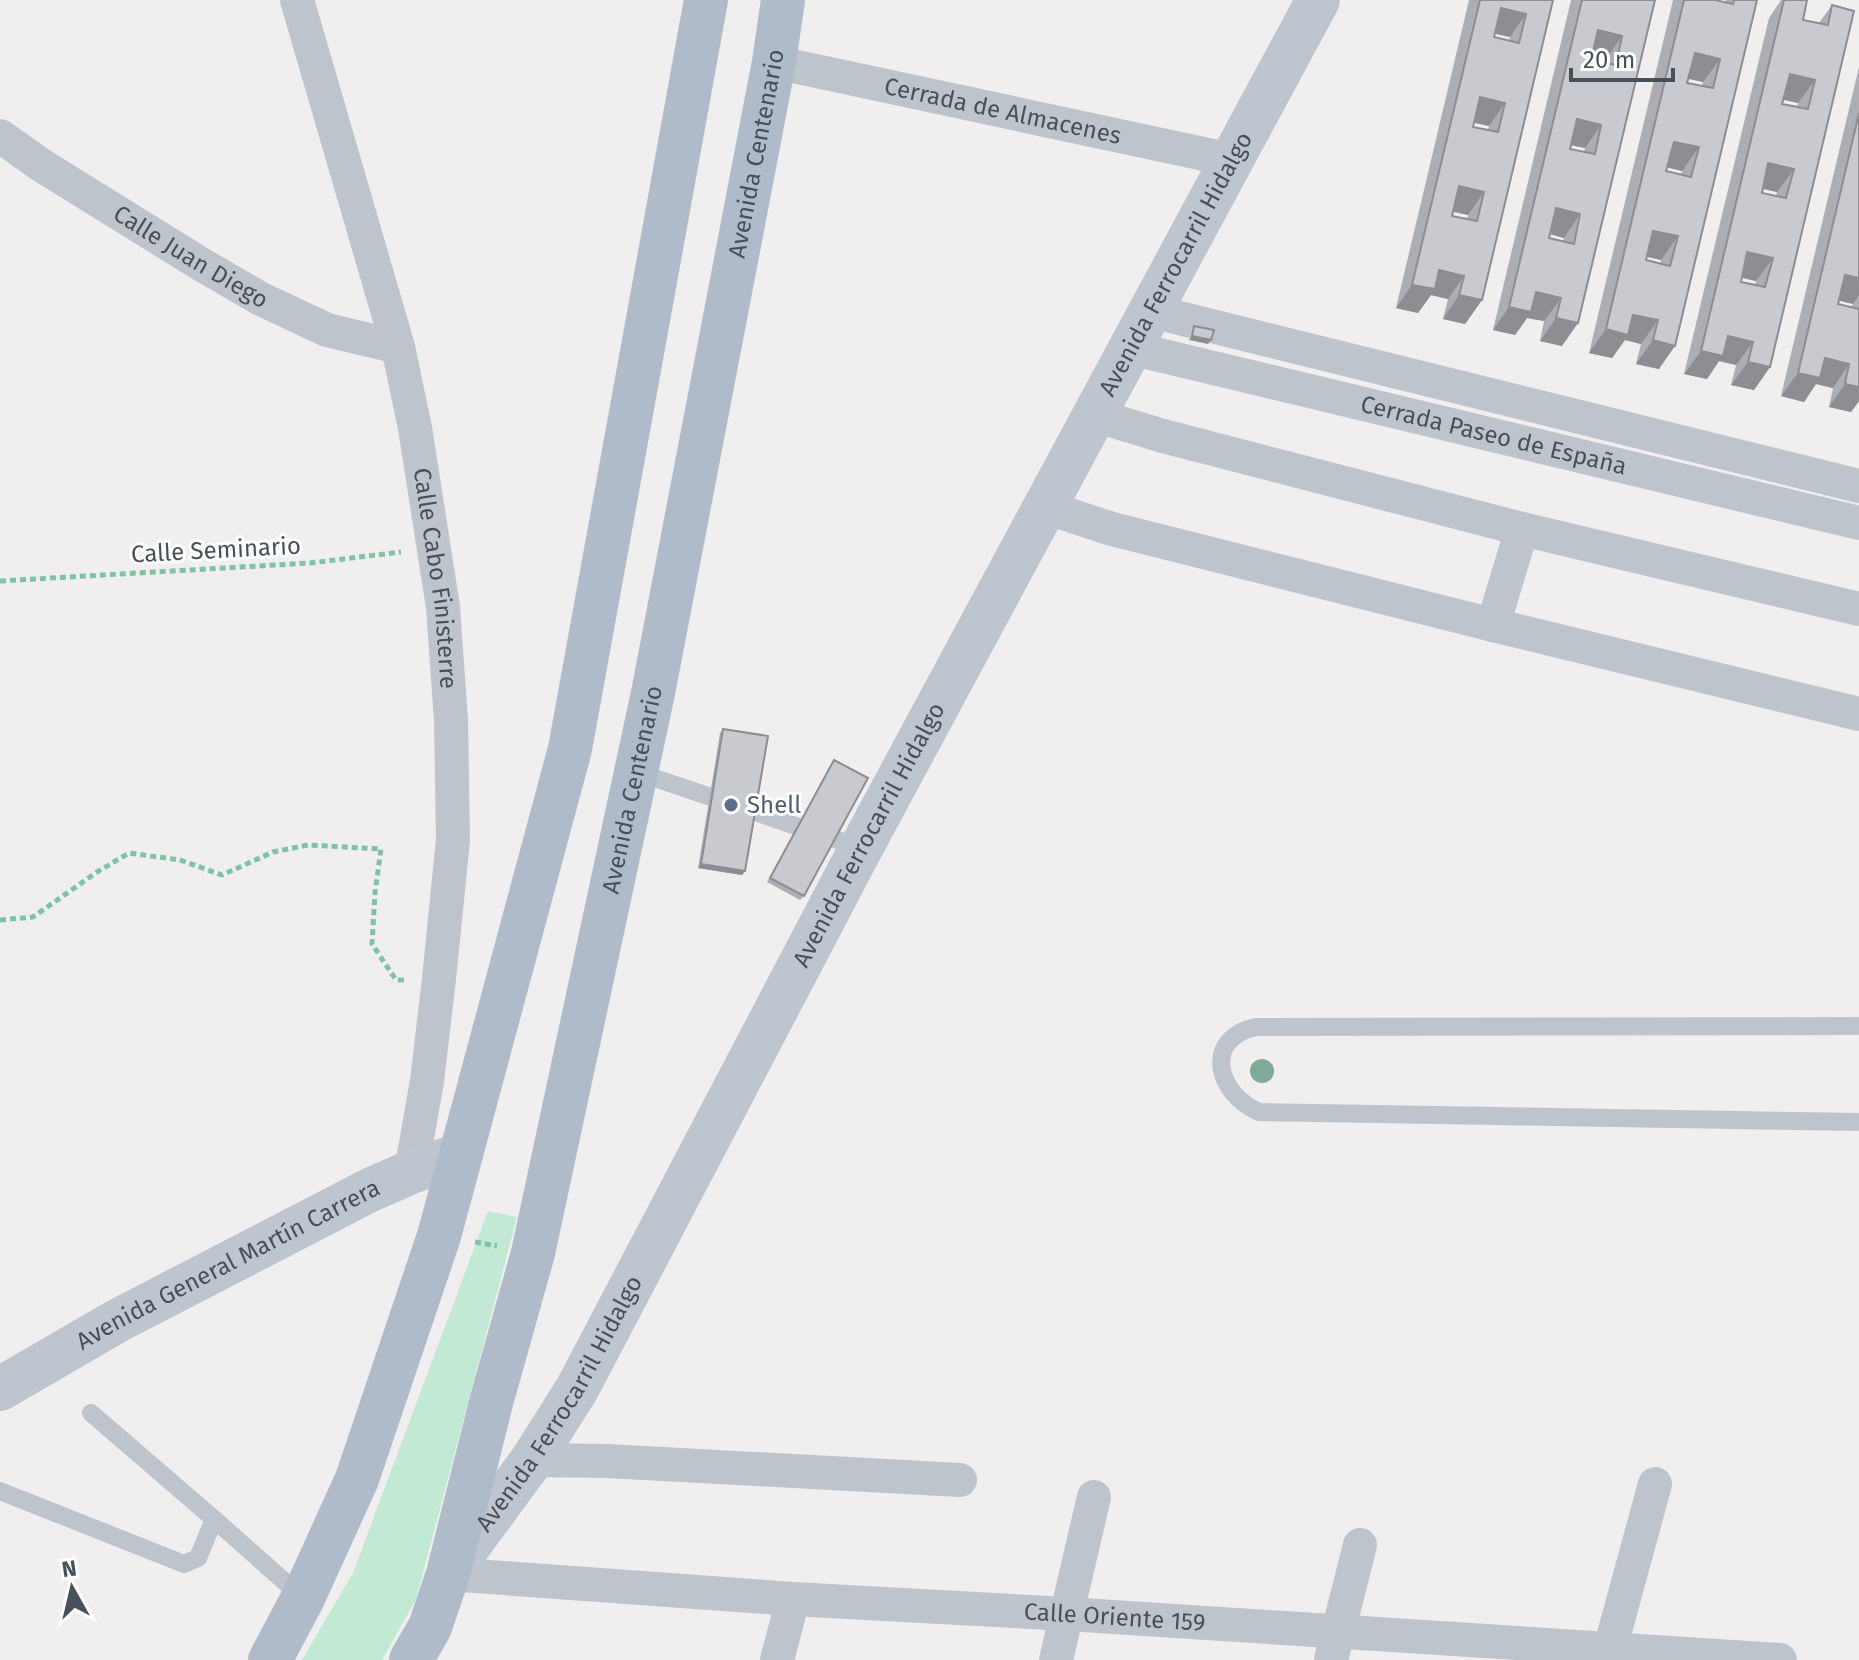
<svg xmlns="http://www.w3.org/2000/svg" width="1859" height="1660" viewBox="0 0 1859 1660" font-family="'Fira Sans',sans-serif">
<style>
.green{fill:#c1e9d3}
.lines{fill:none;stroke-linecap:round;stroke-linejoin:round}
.path{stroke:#7dc3a5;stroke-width:5;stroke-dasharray:6 4;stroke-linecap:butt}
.lane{stroke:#bec4cb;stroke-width:18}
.street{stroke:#bec4cb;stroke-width:34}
.secondary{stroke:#bdc5cf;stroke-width:44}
.primary{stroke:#b0bbca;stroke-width:44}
.tree{fill:#7eaa97}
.wall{fill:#adaeb3;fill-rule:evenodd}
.shaded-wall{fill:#8d8d92}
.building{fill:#c9cad0;stroke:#8d8d92;stroke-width:2;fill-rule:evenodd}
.service-dot{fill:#5c6f8a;stroke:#fff;stroke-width:3}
.labels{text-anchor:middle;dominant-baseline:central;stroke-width:6;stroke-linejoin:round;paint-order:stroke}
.street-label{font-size:24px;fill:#485059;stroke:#fff}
.service-label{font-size:24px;fill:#4e5e75;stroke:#fff;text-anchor:start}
</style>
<rect width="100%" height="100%" fill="#f0eeee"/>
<!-- green -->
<polygon class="green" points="488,1211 517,1217 416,1599 382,1660 302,1660 353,1573"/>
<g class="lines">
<!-- path -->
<g class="path">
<polyline points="0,581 310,563 401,552"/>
<polyline points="0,920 33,917 97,872 129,853 180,860 222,875 273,852 308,845 381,849 375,893 372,944 396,980 406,980"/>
<polyline points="475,1242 497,1246"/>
</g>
<!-- lane -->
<g class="lane">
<polyline points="637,772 861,848"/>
<path d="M 1859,1026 L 1256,1027 C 1202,1039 1217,1094 1259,1112 L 1859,1122"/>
<polyline points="91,1413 214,1519 303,1598"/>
<polyline points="0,1491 184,1564 198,1558 214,1519"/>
</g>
<!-- street -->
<g class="street">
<path id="s1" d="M 297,0 L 398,347 L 415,428 L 443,607 L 451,721 L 453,840 L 439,979 L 427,1081 L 411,1172"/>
<path id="s2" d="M 774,62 L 1232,160"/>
<path id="s3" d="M 0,136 L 41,165 L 199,263 L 261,299 L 327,330 L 398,347"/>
<polyline points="1151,311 1859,486"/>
<path id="s4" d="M 1130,348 L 1859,523"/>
<polyline points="1094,415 1163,436 1522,529 1859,609"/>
<polyline points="1045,507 1112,529 1493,625 1859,714"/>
<polyline points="1493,625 1522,529"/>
<polyline points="532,1460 607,1461 960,1480"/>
<path id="s5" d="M 448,1574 L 793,1599 L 1067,1614 L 1780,1660"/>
<polyline points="777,1660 793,1599"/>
<polyline points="1056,1660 1094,1497"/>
<polyline points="1331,1660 1360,1545"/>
<polyline points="1607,1660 1655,1484"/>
</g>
<!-- secondary -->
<g class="secondary">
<path id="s6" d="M 0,1389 L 117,1321 L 370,1190 L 411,1172 L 461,1154"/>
<path id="s7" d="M 448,1574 L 532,1460 L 577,1389 L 861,848 L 1318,0"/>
</g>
<!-- primary -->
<g class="primary">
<polyline points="270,1660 303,1598 357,1479 439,1236 570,749 706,0"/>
<path id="s8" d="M 411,1660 L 430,1627 L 448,1574 L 492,1399 L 533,1253 L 653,693 L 774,62 L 783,0"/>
</g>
</g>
<!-- trees -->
<circle class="tree" cx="1262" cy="1071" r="12"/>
<!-- wall -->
<g class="wall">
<path d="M 1469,0 L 1553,0 L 1482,300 L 1465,324 L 1443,319 L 1448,299 L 1431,295 L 1418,313 L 1396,308 ZM 1495,34 L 1510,37 L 1509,41 L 1494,37 ZM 1474,123 L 1489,126 L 1488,130 L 1473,127 ZM 1453,212 L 1468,215 L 1467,219 L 1452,216 Z"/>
<path d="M 1571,0 L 1655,0 L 1562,346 L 1540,341 L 1544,321 L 1527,318 L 1515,335 L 1493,330 ZM 1592,56 L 1606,59 L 1605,63 L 1591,60 ZM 1570,145 L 1585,148 L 1584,152 L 1570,149 ZM 1550,234 L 1564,238 L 1563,241 L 1549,238 Z"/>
<path d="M 1673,0 L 1715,0 L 1725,2 L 1726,0 L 1757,0 L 1659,369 L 1636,364 L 1641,344 L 1625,340 L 1612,358 L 1589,353 ZM 1688,79 L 1703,82 L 1702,86 L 1687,83 ZM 1667,167 L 1682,171 L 1681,175 L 1666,171 ZM 1647,257 L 1661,260 L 1660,264 L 1646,260 Z"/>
<path d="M 1781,0 L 1807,0 L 1803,20 L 1819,23 L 1832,5 L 1770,367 L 1754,390 L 1731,385 L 1736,365 L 1719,361 L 1707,379 L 1684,374 L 1769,18 ZM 1783,100 L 1798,103 L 1797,107 L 1782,104 ZM 1763,189 L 1777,192 L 1776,196 L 1762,193 ZM 1742,278 L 1756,281 L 1755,285 L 1741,282 Z"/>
<path d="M 1859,67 L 1859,401 L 1851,412 L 1829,407 L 1833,388 L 1816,384 L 1804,402 L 1781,396 ZM 1839,300 L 1853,304 L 1852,307 L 1838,304 Z"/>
<polygon points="723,729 745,871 742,875 698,868 720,733"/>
<polygon points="831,764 804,896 800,900 767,882"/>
</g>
<!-- shaded-wall -->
<g class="shaded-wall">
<polygon points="1501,8 1526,14 1510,37 1485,31"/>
<polygon points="1598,30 1622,36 1606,59 1581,54"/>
<polygon points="1695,53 1720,59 1703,82 1678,76"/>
<polygon points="1790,74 1815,80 1798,103 1773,97"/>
<polygon points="1480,97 1505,103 1489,126 1464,120"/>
<polygon points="1577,119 1601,125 1585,148 1560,143"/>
<polygon points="1674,142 1699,147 1682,171 1657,165"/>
<polygon points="1768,163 1794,169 1777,192 1752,186"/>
<polygon points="1459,186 1484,192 1468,215 1443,209"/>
<polygon points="1556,208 1580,214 1564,238 1539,231"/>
<polygon points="1653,231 1678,236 1661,260 1636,254"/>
<polygon points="1747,252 1773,258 1756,281 1731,275"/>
<polygon points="1439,270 1464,276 1448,299 1431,295 1418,313 1396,308 1412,285"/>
<polygon points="1845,275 1859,278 1859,295 1853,304 1828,298"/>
<polygon points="1536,292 1561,298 1544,321 1527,318 1515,335 1493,330 1509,307"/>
<polygon points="1459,295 1482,300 1465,324 1443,319"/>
<polygon points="1633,315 1658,320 1641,344 1625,340 1612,358 1589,353 1606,329"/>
<polygon points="1556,318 1578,323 1562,346 1540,341"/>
<polygon points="1192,336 1211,340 1208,344 1189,340"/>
<polygon points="1728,336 1753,342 1736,365 1719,361 1707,379 1684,374 1701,351"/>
<polygon points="1653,340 1675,346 1659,369 1636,364"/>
<polygon points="1825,358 1849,364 1833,388 1816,384 1804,402 1781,396 1798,373"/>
<polygon points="1748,362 1770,367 1754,390 1731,385"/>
<polygon points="1845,384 1859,387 1859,401 1851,412 1829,407"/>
<polygon points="701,864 745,871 742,875 698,868"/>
</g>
<!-- building -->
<g class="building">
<path d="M 1480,0 L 1553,0 L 1482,300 L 1459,295 L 1464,276 L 1439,270 L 1435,289 L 1412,285 ZM 1501,8 L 1526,14 L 1519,43 L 1494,37 ZM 1480,97 L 1505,103 L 1498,132 L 1473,127 ZM 1459,186 L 1484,192 L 1477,221 L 1452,216 Z"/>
<path d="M 1582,0 L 1655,0 L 1578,323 L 1556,318 L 1561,298 L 1536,292 L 1531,312 L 1509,307 ZM 1598,30 L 1622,36 L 1616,65 L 1591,60 ZM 1577,119 L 1601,125 L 1595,154 L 1570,149 ZM 1556,208 L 1580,214 L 1574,244 L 1549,238 Z"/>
<path d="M 1684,0 L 1715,0 L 1733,4 L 1734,0 L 1757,0 L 1675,346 L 1653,340 L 1658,320 L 1633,315 L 1628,335 L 1606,329 ZM 1695,53 L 1720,59 L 1713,88 L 1687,83 ZM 1674,142 L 1699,147 L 1691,177 L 1666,171 ZM 1653,231 L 1678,236 L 1670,266 L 1646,260 Z"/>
<path d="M 1784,0 L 1807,0 L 1803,20 L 1828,25 L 1832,5 L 1854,11 L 1770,367 L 1748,362 L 1753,342 L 1728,336 L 1723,356 L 1701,351 ZM 1790,74 L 1815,80 L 1808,109 L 1782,104 ZM 1768,163 L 1794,169 L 1786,198 L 1762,193 ZM 1747,252 L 1773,258 L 1765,287 L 1741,282 Z"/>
<polygon points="1859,113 1859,278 1845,275 1838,304 1859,309 1859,387 1845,384 1849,364 1825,358 1820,378 1798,373"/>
<polygon points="1194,326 1214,330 1211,340 1192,336"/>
<polygon points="723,729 768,736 745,871 701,864"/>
<polygon points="834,760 868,778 804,896 770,878"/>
</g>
<!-- markers -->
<circle class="service-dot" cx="731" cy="805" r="8"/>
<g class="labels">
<!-- street labels -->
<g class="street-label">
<text stroke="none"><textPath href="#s2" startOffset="234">Cerrada de Almacenes</textPath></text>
<text stroke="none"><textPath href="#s8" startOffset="1548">Avenida Centenario</textPath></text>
<text stroke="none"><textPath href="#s3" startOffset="226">Calle Juan Diego</textPath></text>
<text stroke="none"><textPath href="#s7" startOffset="1500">Avenida Ferrocarril Hidalgo</textPath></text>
<text stroke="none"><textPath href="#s4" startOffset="374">Cerrada Paseo de España</textPath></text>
<text transform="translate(216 550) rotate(-3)">Calle Seminario</text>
<text stroke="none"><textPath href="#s1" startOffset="596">Calle Cabo Finisterre</textPath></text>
<text stroke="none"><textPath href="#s8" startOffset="900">Avenida Centenario</textPath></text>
<text stroke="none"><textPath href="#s7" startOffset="852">Avenida Ferrocarril Hidalgo</textPath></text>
<text stroke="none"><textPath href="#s6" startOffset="260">Avenida General Martín Carrera</textPath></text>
<text stroke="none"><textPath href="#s7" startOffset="204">Avenida Ferrocarril Hidalgo</textPath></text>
<text stroke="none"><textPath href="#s5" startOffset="668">Calle Oriente 159</textPath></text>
</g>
<!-- service labels -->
<g class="service-label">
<text x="747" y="805">Shell</text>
</g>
</g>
<!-- north arrow -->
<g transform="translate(72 1588) rotate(352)" stroke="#ffffff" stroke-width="6" paint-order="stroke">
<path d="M0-6L14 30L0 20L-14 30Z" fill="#485059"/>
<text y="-12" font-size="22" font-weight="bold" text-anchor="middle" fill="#485059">N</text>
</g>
<!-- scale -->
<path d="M1571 68v12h102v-12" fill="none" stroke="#485059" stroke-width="4"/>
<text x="1583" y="68" font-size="24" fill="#485059" stroke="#ffffff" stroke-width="6" paint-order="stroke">20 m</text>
</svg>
